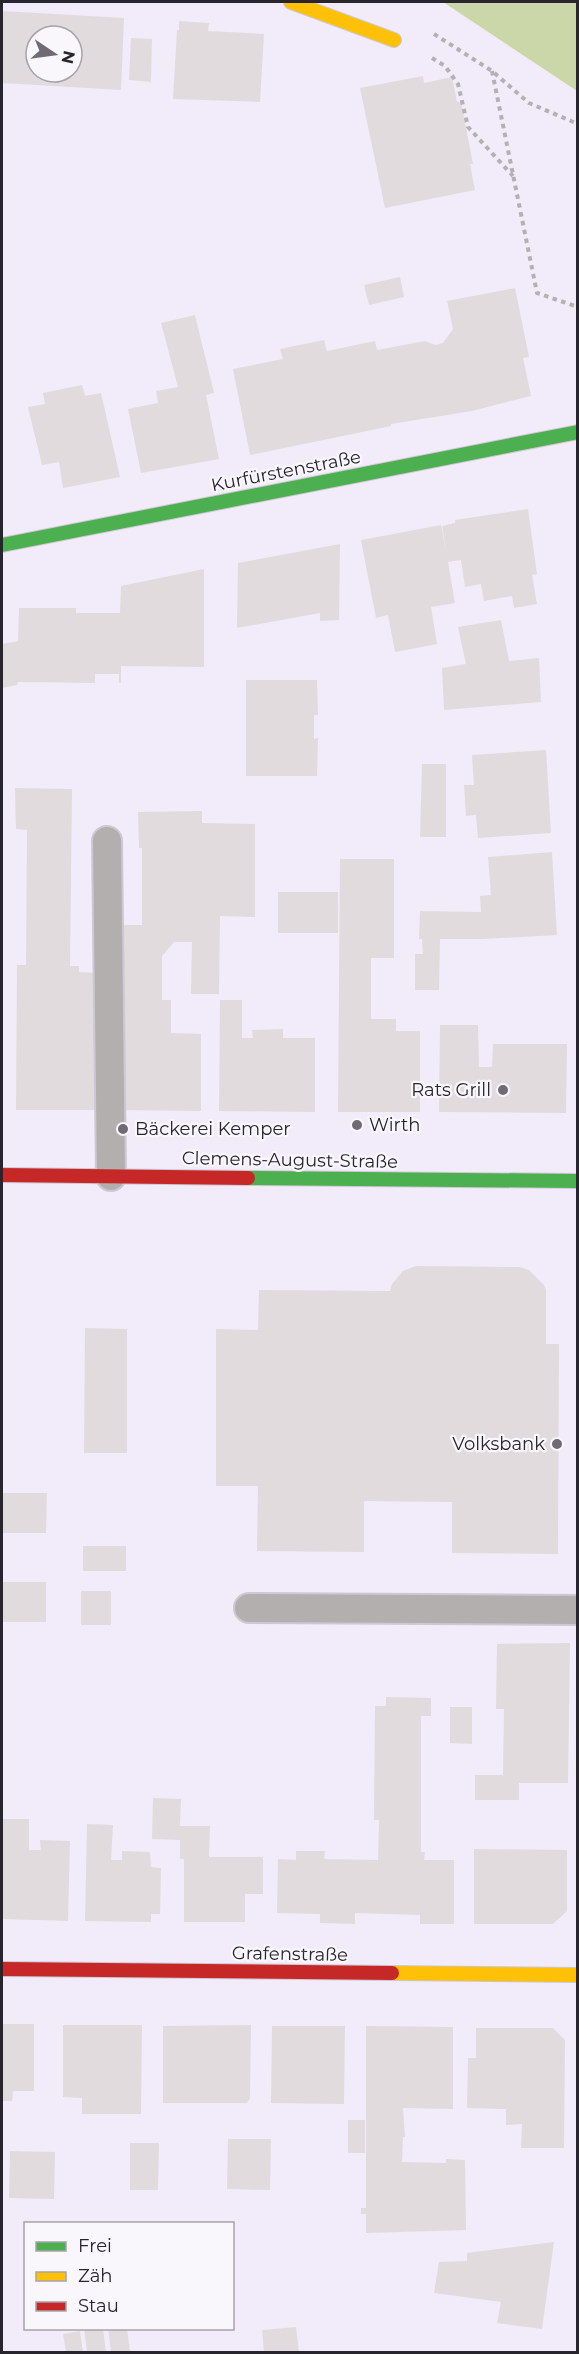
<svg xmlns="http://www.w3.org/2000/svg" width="579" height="2354" viewBox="0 0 579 2354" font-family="Montserrat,sans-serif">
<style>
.green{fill:#cbd6a9}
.building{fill:#e2dbdd;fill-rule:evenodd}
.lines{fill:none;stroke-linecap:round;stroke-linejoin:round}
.lane-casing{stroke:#cec8d4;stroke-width:32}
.fast-casing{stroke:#cec8d4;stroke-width:16}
.slow-casing{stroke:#cec8d4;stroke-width:16}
.jam-casing{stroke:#cec8d4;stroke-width:16}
.path{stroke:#b5b0b4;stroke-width:4;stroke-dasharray:4.5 4.5;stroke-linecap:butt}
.lane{stroke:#b3afaf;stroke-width:28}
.fast{stroke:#4caf50;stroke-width:14}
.slow{stroke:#ffc107;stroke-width:14}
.jam{stroke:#c62828;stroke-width:14}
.poi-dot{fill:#6f6a75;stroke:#f9f7fc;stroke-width:2}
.labels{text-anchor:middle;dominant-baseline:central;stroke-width:4.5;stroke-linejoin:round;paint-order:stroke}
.street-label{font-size:18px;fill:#29252e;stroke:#f9f7fc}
.poi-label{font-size:18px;fill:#29252e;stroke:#f9f7fc;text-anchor:end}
</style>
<rect width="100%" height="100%" fill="#f2ebf9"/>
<!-- green -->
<polygon class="green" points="443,2 577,2 577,91"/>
<!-- building -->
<g class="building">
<path d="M 2,11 L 124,18 L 121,90 L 2,83 ZM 36,36 L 72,36 L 72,72 L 36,72 Z"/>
<polygon points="179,21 209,23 208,31 264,34 260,102 173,99 177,30 179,30"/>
<polygon points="131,38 152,39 151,82 129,80"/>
<polygon points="423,76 424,83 452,77 457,102 461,102 473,164 470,164 475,190 385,208 360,88"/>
<polygon points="400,277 404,297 369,305 364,285"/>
<polygon points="515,288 529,357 523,358 531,396 472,411 391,424 391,426 250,455 233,369 283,359 280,349 324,340 327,351 375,341 377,350 425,341 436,345 443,343 453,329 447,301"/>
<polygon points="195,315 214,393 206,395 219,459 141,473 128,409 158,403 156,391 178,387 161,323"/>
<polygon points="82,385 85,396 101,393 120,477 63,488 59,462 42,465 28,407 45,404 43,393"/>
<polygon points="528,509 537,574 532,575 537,604 514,608 512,596 484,601 481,584 465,587 461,560 448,562 455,603 431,607 437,644 395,652 388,615 376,618 361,540 441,525 447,554 442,526 455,523 455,520"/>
<polygon points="340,544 339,620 320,621 320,613 237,628 238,563"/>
<polygon points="204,569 204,667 121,666 121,683 119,683 119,674 95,674 95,683 18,682 17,685 2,688 2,644 18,641 19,608 76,608 76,613 120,613 121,586"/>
<polygon points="501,620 509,661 539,658 541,702 444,710 442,668 466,664 458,627"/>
<polygon points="246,680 317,680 318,715 314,715 314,739 318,738 317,776 246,776"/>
<polygon points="546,750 551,833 478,838 476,815 466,816 464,785 474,785 472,755"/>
<polygon points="422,764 446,764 446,837 420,837"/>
<polygon points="15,788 72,789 70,966 79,966 79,972 99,973 98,1110 16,1110 17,965 26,965 27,830 16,829"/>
<polygon points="202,811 202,823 255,824 255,917 220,916 219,994 191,994 192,942 174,942 162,956 162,1000 171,1000 171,1033 201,1034 201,1111 119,1110 119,925 142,925 142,848 139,848 138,812"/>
<polygon points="552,852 557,935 483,939 440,939 439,990 415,990 415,954 423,954 422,939 419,939 420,911 481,912 480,896 491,895 488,857"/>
<polygon points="340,859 394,859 394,958 371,958 371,1019 396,1019 396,1031 420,1031 420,1112 338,1112"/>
<rect x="278" y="892" width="60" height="41"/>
<polygon points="220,1000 242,1000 242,1038 253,1038 252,1030 283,1029 283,1038 315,1038 315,1112 219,1111"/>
<polygon points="440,1025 478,1025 479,1067 492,1067 493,1044 567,1044 566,1113 439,1112"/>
<polygon points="416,1266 520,1267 529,1270 544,1285 546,1290 546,1344 559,1344 558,1554 452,1553 452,1502 364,1501 364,1552 257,1551 258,1486 216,1486 216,1329 258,1330 259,1290 390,1291 392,1284 403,1271"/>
<polygon points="85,1328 127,1329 127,1453 84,1453"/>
<polygon points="2,1493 47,1493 46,1533 2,1533"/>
<rect x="83" y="1546" width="43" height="25"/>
<rect x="2" y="1582" width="44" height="40"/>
<rect x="81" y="1591" width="30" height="34"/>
<polygon points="570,1643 568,1783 519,1783 519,1800 475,1800 475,1775 503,1775 504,1709 496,1709 497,1644"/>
<polygon points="386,1697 431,1698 431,1716 421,1716 421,1852 425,1852 424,1860 454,1860 454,1924 420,1924 420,1915 355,1913 355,1924 320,1923 320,1914 277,1913 278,1859 296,1860 296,1851 325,1851 324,1859 378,1860 379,1820 374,1820 375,1706 386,1706"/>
<polygon points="450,1707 472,1707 472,1744 450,1743"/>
<polygon points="153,1798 181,1799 180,1826 210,1826 209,1857 263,1857 263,1894 245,1894 245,1922 184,1922 184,1859 180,1859 180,1840 152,1839"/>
<polygon points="2,1819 29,1819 29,1850 41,1850 40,1840 70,1841 68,1921 2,1919"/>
<polygon points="87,1824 113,1825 111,1860 122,1860 122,1851 150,1852 151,1867 161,1868 160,1914 151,1914 151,1922 85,1921"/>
<polygon points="474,1849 567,1850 567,1911 553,1924 474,1924"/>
<polygon points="2,2024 34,2024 34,2091 13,2091 12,2101 2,2101"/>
<polygon points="63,2025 142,2025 141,2114 82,2114 82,2098 63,2097"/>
<polygon points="251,2025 250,2098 247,2103 163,2103 163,2026"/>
<polygon points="272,2026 345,2026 344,2104 271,2103"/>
<polygon points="366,2026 453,2027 453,2109 403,2108 405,2137 403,2137 402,2162 446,2163 446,2159 465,2160 466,2230 366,2233 366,2214 361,2214 361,2208 366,2208"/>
<polygon points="476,2028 553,2028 565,2040 564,2148 521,2148 522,2124 506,2125 506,2109 467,2108 468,2058 476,2058"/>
<rect x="348" y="2120" width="17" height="33"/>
<polygon points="228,2139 271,2139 270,2190 227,2189"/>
<polygon points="130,2143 159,2143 158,2190 130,2190"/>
<polygon points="10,2151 55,2152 54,2199 9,2198"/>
<polygon points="554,2242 542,2329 497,2323 501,2302 434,2293 439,2262 467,2261 467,2253"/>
<polygon points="296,2327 299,2352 264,2352 262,2330"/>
<polygon points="84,2328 103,2328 106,2352 87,2352"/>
<polygon points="108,2328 127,2328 130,2352 111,2352"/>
<polygon points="80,2331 83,2352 66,2352 63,2334"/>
</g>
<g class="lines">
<defs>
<g id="lane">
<polyline points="107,841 111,1176"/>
<polyline points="249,1608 578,1610"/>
</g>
<g id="fast">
<polyline points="2,545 578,432"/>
<polyline points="248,1178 578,1181"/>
</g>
<g id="slow">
<polyline points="291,2 394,40"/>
<polyline points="392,1973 578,1975"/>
</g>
<g id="jam">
<polyline points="2,1175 248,1178"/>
<polyline points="2,1969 392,1973"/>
</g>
</defs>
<!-- lane casing -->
<use href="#lane" class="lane-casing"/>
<!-- fast casing -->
<use href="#fast" class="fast-casing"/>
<!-- slow casing -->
<use href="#slow" class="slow-casing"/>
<!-- jam casing -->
<use href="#jam" class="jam-casing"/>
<!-- path -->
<g class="path">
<polyline points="434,34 492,71 529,103 578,124"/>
<polyline points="432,58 445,66 458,84 468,127 513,176"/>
<polyline points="492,71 537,293 578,307"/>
</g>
<!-- lane -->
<use href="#lane" class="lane"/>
<!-- fast -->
<use href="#fast" class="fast"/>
<!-- slow -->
<use href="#slow" class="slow"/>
<!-- jam -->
<use href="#jam" class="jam"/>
</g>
<!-- markers -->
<g class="poi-dot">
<circle cx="503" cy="1090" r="6"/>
<circle cx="357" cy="1125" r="6"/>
<circle cx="123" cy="1129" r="6"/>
<circle cx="557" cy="1444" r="6"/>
</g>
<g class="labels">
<!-- street labels -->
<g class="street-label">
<text transform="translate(286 471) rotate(-11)">Kurfürstenstraße</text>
<text transform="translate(290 1160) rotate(1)">Clemens-August-Straße</text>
<text transform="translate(290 1954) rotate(1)">Grafenstraße</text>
</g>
<!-- poi labels -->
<g class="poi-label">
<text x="491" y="1090">Rats Grill</text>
<text x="369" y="1125" text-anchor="start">Wirth</text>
<text x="135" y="1129" text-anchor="start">Bäckerei Kemper</text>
<text x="545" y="1444">Volksbank</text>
</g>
</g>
<!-- border -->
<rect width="579" height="2354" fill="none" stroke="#29252e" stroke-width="6"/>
<!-- legend -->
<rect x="24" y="2222" width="210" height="108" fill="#f9f7fc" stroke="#a6a3aa" stroke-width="1.5"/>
<rect x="36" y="2242" width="30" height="9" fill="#4caf50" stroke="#a6a3aa" stroke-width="1.5"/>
<text x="78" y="2252" font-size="18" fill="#29252e">Frei</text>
<rect x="36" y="2272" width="30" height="9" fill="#ffc107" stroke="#a6a3aa" stroke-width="1.5"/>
<text x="78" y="2282" font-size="18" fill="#29252e">Zäh</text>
<rect x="36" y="2302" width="30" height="9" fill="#c62828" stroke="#a6a3aa" stroke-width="1.5"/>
<text x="78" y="2312" font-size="18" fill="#29252e">Stau</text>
<!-- north arrow -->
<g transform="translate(54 54) rotate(103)"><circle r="28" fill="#f9f7fc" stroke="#a6a3aa" stroke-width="1.5"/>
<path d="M0-4.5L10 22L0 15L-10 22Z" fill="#6f6a75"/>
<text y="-9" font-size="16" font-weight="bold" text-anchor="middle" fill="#29252e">N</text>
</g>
</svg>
